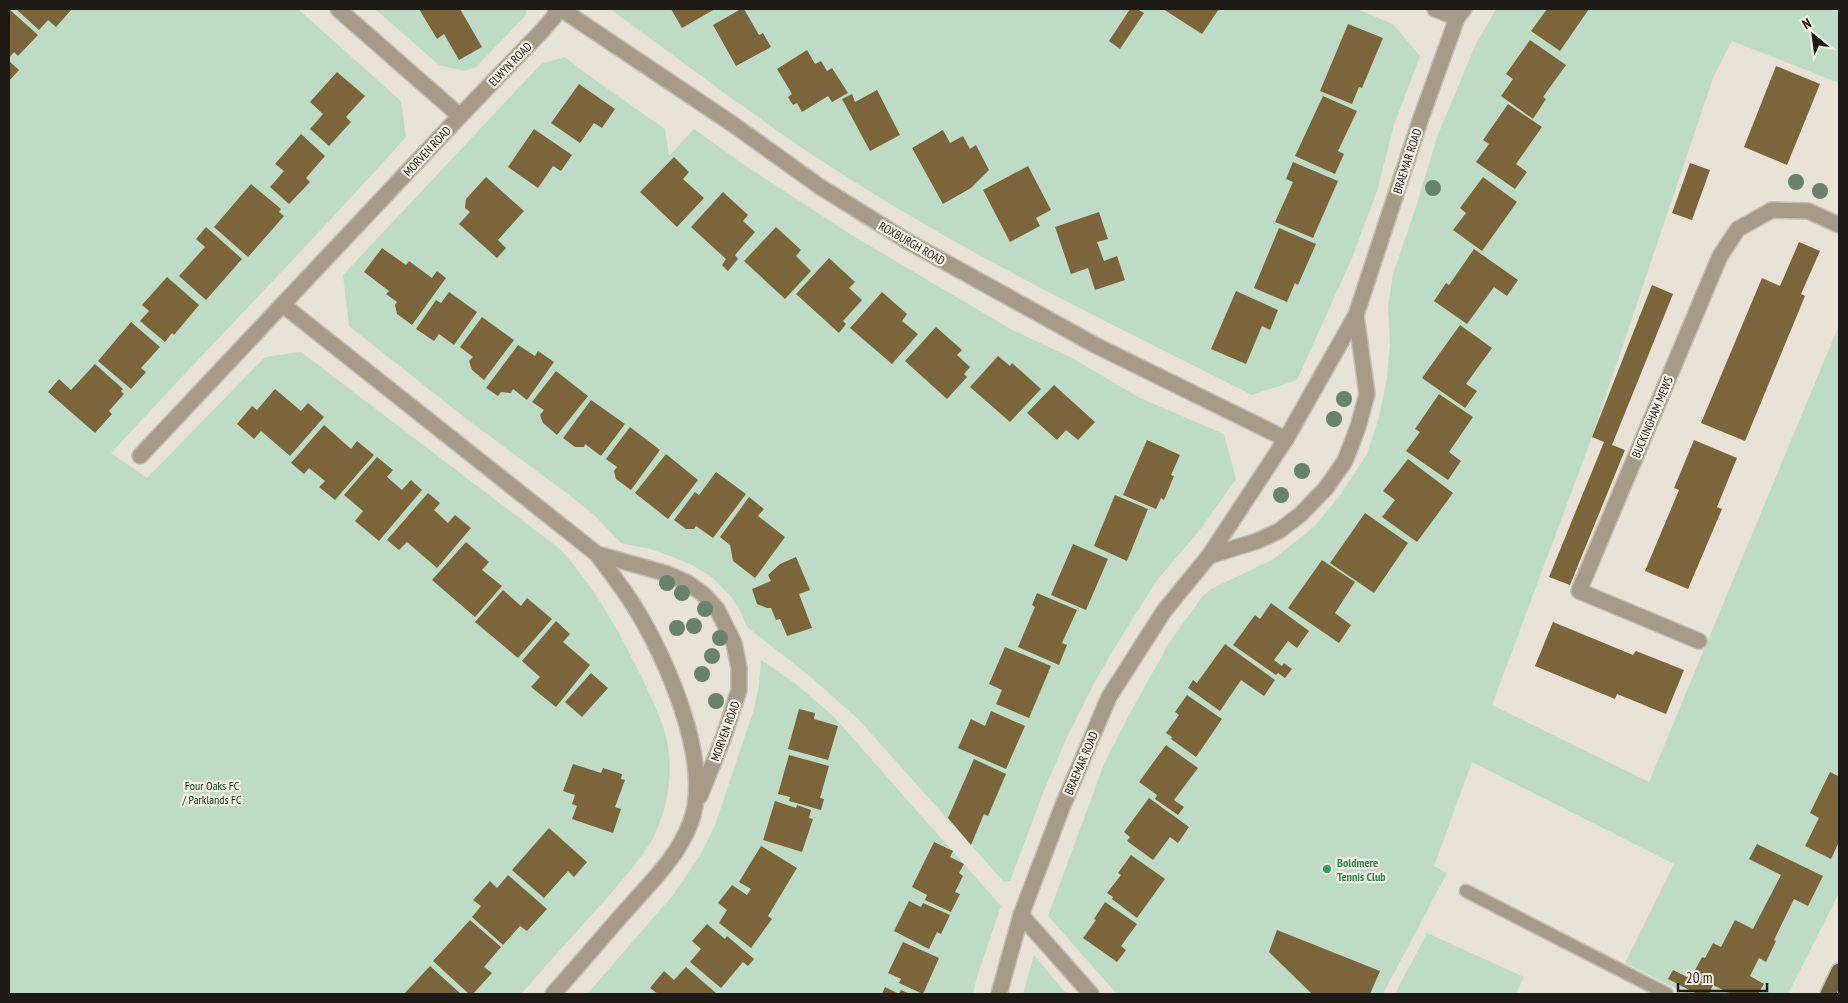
<svg xmlns="http://www.w3.org/2000/svg" width="1848" height="1003" viewBox="0 0 1848 1003" font-family="'PT Sans Narrow',sans-serif">
<style>
.green{fill:#bedcc5}
.building{fill:#7c653a}
.lines{fill:none;stroke-linecap:round;stroke-linejoin:round}
.lane-casing{stroke:#c4beb3;stroke-width:15}
.street-casing{stroke:#c4beb3;stroke-width:18}
.primary-casing{stroke:#c4beb3;stroke-width:18}
.lane{stroke:#a69b88;stroke-width:12}
.street{stroke:#a69b88;stroke-width:15}
.primary{stroke:#725f3c;stroke-width:15}
.tree{fill:#69826b}
.leisure-dot{fill:#2e9e5b;stroke:#f6efe3;stroke-width:2}
.labels{text-anchor:middle;dominant-baseline:central;stroke-width:4.5;stroke-linejoin:round;paint-order:stroke}
.street-label{font-size:12px;fill:#1d1a16;stroke:#f6efe3}
.park-label{font-size:12px;fill:#003314;stroke:#f6efe3}
.leisure-label{font-size:12px;font-weight:bold;fill:#27864d;stroke:#f6efe3;text-anchor:start}
</style>
<rect width="100%" height="100%" fill="#e9e2d6"/>
<!-- green -->
<g class="green">
<path d="M 9,9 L 298,9 L 401,101 L 406,137 C 310,244 209,347 111,453 L 147,478 L 265,357 L 301,352 L 560,549 C 595,588 618,629 641,676 C 651,698 664,722 668,746 C 673,778 667,810 653,838 C 642,858 622,880 607,898 C 578,930 549,962 521,994 L 9,994 Z"/>
<polygon points="375,9 527,9 526,15 476,67 464,71 439,65"/>
<path d="M 610,9 L 1357,9 L 1393,24 L 1420,56 L 1394,125 L 1377,191 L 1352,258 L 1297,380 L 1252,395 C 1117,326 978,261 850,179 C 767,127 689,66 610,9 Z"/>
<polygon points="1496,9 1839,9 1839,83 1732,41 1713,78 1592,437 1492,705 1649,782 1839,325 1839,893 1788,994 1687,994 1625,963 1674,864 1472,762 1434,866 1447,873 1383,994 1117,994 1048,916 1104,764 1129,715 1169,643 1202,597 1211,589 1272,560 1314,527 1341,494 1367,454 1379,417 1387,378 1390,344 1388,307 1393,274 1416,207 1437,137 1475,46"/>
<polygon points="565,57 588,75 665,129 669,156 694,129 743,164 850,234 1012,330 1072,358 1140,398 1224,434 1236,479 1199,531 1158,579 1126,629 1094,683 1067,737 1045,788 1010,881 1004,882 859,720 812,678 747,627 741,613 732,598 713,578 694,566 670,556 650,549 621,543 594,515 573,498 464,417 349,326 343,275 541,64"/>
<polygon points="761,660 796,684 834,717 1001,906 977,977 973,994 587,994 674,894 699,857 715,825 754,709 759,685"/>
<polygon points="1427,933 1524,977 1516,994 1395,994"/>
<polygon points="1034,955 1063,990 1070,994 1023,994"/>
</g>
<!-- building -->
<g class="building">
<polygon points="9,9 38,35 18,56 14,52 9,58"/>
<polygon points="16,9 72,9 56,27 48,20 39,30"/>
<polygon points="419,9 460,9 482,47 459,60 444,34 437,39"/>
<polygon points="671,9 715,9 682,28"/>
<polygon points="741,9 744,9 759,35 763,33 771,47 736,66 713,25"/>
<polygon points="1130,9 1137,9 1144,13 1120,49 1109,41"/>
<polygon points="1163,9 1219,9 1202,34"/>
<polygon points="1547,9 1589,9 1560,51 1531,31"/>
<polygon points="1348,24 1383,38 1362,88 1359,87 1352,104 1320,91"/>
<polygon points="1530,40 1566,65 1543,97 1546,99 1533,119 1501,96 1513,79 1506,74"/>
<polygon points="807,50 815,64 821,61 827,71 832,68 848,93 832,102 828,96 802,112 797,103 793,105 788,97 792,94 777,69"/>
<polygon points="9,61 19,70 9,81"/>
<polygon points="1776,66 1820,84 1787,165 1744,147"/>
<polygon points="337,72 365,96 346,117 351,122 329,146 310,129 323,114 310,102"/>
<polygon points="579,84 615,109 602,128 594,123 580,143 551,123"/>
<polygon points="877,90 900,135 870,151 842,99 852,94 855,102"/>
<polygon points="1323,96 1357,111 1338,151 1344,154 1335,174 1295,156"/>
<polygon points="1508,104 1542,127 1516,164 1527,172 1515,189 1476,162 1489,144 1483,140"/>
<polygon points="534,129 572,155 561,171 553,166 538,188 508,167"/>
<polygon points="943,130 950,143 963,136 970,149 976,145 989,170 971,188 943,204 912,148"/>
<polygon points="301,134 325,156 306,178 310,182 289,204 270,187 284,171 275,164"/>
<polygon points="674,157 689,172 683,179 704,198 677,227 640,192"/>
<polygon points="1293,162 1338,181 1313,238 1275,222 1293,182 1286,179"/>
<polygon points="1690,163 1710,170 1692,220 1672,213"/>
<polygon points="1028,166 1051,210 1036,218 1040,226 1010,242 983,190"/>
<polygon points="486,177 524,211 498,240 506,248 497,258 459,224 470,212 465,208 466,199"/>
<polygon points="1483,177 1517,202 1482,251 1453,230 1466,213 1460,208"/>
<polygon points="251,184 281,209 279,212 284,216 248,257 214,227"/>
<polygon points="723,192 748,215 743,221 755,232 735,255 738,259 728,271 722,265 726,259 691,227"/>
<polygon points="1099,212 1108,239 1097,242 1104,261 1117,256 1125,280 1095,290 1088,268 1071,274 1055,227"/>
<polygon points="206,227 242,259 206,300 179,276 205,247 196,239"/>
<polygon points="776,227 801,250 796,256 811,271 785,299 744,261"/>
<polygon points="1279,228 1316,244 1298,285 1295,283 1287,302 1254,288"/>
<polygon points="1799,242 1820,251 1801,294 1805,296 1745,441 1701,423 1762,278 1780,286"/>
<polygon points="382,248 406,265 409,261 432,278 437,271 446,278 412,325 397,314 395,305 397,302 386,294 389,291 364,272"/>
<polygon points="1474,249 1518,280 1507,296 1494,287 1467,324 1434,301 1446,283 1449,285"/>
<polygon points="829,258 855,282 849,288 862,300 843,321 846,324 839,333 796,294"/>
<polygon points="167,277 199,305 174,335 172,333 165,342 140,321 149,311 142,305"/>
<polygon points="1652,285 1673,294 1612,445 1625,450 1570,585 1549,577 1604,442 1592,437"/>
<polygon points="1236,291 1278,310 1270,330 1262,326 1246,364 1211,349"/>
<polygon points="449,292 477,312 454,345 439,334 434,341 416,329 436,300 441,303"/>
<polygon points="882,292 907,314 902,321 918,334 892,364 850,328"/>
<polygon points="482,317 514,340 484,380 472,370 469,361 473,357 460,347"/>
<polygon points="131,322 160,347 141,368 146,372 131,389 98,361"/>
<polygon points="1460,325 1492,348 1466,384 1477,391 1465,408 1422,378"/>
<polygon points="936,327 962,350 957,355 970,367 964,374 967,377 947,399 905,361"/>
<polygon points="518,345 535,356 538,351 554,362 527,400 513,389 511,393 501,392 498,396 486,388"/>
<polygon points="998,356 1010,366 1012,363 1041,389 1010,422 970,387"/>
<polygon points="95,364 123,389 121,391 124,394 109,411 112,414 95,433 48,392 59,379 71,390"/>
<polygon points="556,371 588,396 557,435 543,423 540,415 544,410 532,402"/>
<polygon points="1054,385 1095,422 1078,440 1066,430 1057,440 1027,413"/>
<polygon points="275,389 301,411 308,403 324,417 290,456 261,431 254,439 237,424 252,406 257,410"/>
<polygon points="1439,394 1473,417 1449,452 1461,461 1448,480 1406,451 1420,432 1415,429"/>
<polygon points="591,400 625,424 601,456 585,444 584,447 575,447 563,438"/>
<polygon points="324,425 351,449 357,441 374,455 335,500 319,487 325,481 309,468 304,474 291,463"/>
<polygon points="630,427 660,450 631,490 616,479 614,471 617,467 606,459"/>
<polygon points="1147,440 1180,455 1171,475 1174,476 1164,500 1161,498 1156,509 1123,495"/>
<polygon points="1694,440 1737,458 1717,507 1722,509 1688,589 1645,571 1679,490 1674,488"/>
<polygon points="666,454 698,480 668,519 635,493"/>
<polygon points="377,457 393,470 387,477 402,490 411,480 422,490 379,541 355,521 363,511 344,495"/>
<polygon points="1408,459 1453,493 1417,542 1382,517 1395,500 1383,491"/>
<polygon points="716,472 746,494 713,538 696,526 694,529 686,529 674,520 695,492 699,495"/>
<polygon points="428,493 440,503 434,510 448,523 455,515 471,528 437,568 407,542 399,550 387,540"/>
<polygon points="1115,495 1148,509 1127,561 1094,546"/>
<polygon points="749,497 764,509 758,516 785,537 755,578 733,561 730,545 720,537"/>
<polygon points="1365,513 1408,543 1374,593 1330,563"/>
<polygon points="466,542 489,562 482,570 502,586 475,617 432,580"/>
<polygon points="1073,544 1108,559 1086,610 1051,595"/>
<polygon points="796,557 810,590 799,594 812,628 787,636 780,619 776,620 771,608 767,608 757,604 752,589 771,581 768,575 780,564"/>
<polygon points="1322,560 1355,582 1335,613 1351,625 1339,643 1288,608"/>
<polygon points="503,590 521,606 527,598 552,619 518,658 475,622"/>
<polygon points="1037,593 1077,610 1062,643 1067,645 1059,665 1018,647 1035,607 1032,605"/>
<polygon points="1271,603 1309,631 1297,648 1288,641 1274,660 1282,666 1284,663 1292,669 1285,678 1278,673 1276,675 1233,645 1255,615 1260,619"/>
<polygon points="556,621 570,634 563,642 590,665 556,707 531,687 540,677 522,661"/>
<polygon points="1553,622 1633,655 1636,651 1684,670 1666,714 1617,694 1615,699 1535,666"/>
<polygon points="1225,644 1275,680 1264,696 1241,680 1220,711 1188,688 1193,680 1197,683"/>
<polygon points="1005,647 1051,666 1029,718 996,704 1002,690 989,684"/>
<polygon points="591,673 608,688 582,717 565,702"/>
<polygon points="1187,695 1222,719 1196,757 1171,739 1172,737 1166,733 1179,715 1175,712"/>
<polygon points="799,709 815,713 814,719 838,726 828,760 788,749"/>
<polygon points="991,711 1025,726 1006,769 958,748 971,719 985,726"/>
<polygon points="1166,745 1198,768 1174,800 1184,807 1178,815 1155,799 1157,795 1139,782"/>
<polygon points="789,755 829,766 820,798 824,799 821,810 789,801 790,797 778,794"/>
<polygon points="974,759 1006,774 988,816 984,814 971,845 948,818"/>
<polygon points="573,764 601,773 603,768 622,774 621,779 625,780 615,807 621,809 613,833 572,819 577,806 572,804 575,795 563,791"/>
<polygon points="1830,772 1838,776 1839,772 1839,842 1831,859 1805,846 1819,818 1810,813"/>
<polygon points="1149,798 1189,827 1178,843 1170,837 1153,860 1127,841 1130,837 1124,832"/>
<polygon points="775,801 796,808 797,805 811,810 809,818 813,819 802,852 763,840"/>
<polygon points="549,828 587,862 574,877 568,871 544,898 512,870"/>
<polygon points="934,842 953,851 950,857 964,864 959,873 963,876 955,892 960,894 951,912 925,900 927,895 912,887"/>
<polygon points="1757,844 1823,876 1808,906 1794,899 1774,940 1776,941 1766,962 1759,958 1750,976 1764,984 1758,994 1731,994 1713,985 1709,994 1697,994 1668,979 1673,970 1687,977 1690,970 1694,972 1702,957 1705,958 1713,943 1721,947 1735,920 1753,929 1781,875 1749,859"/>
<polygon points="761,846 797,868 768,916 772,919 751,948 719,923 727,910 718,903 732,885 747,895 751,889 739,882"/>
<polygon points="1131,855 1165,879 1137,918 1112,899 1113,897 1107,893 1121,875 1118,873"/>
<polygon points="508,875 547,909 527,931 520,926 503,945 472,917 481,906 473,900 490,881 497,888"/>
<polygon points="909,901 921,907 923,903 950,915 941,934 937,932 929,949 894,931"/>
<polygon points="1105,902 1137,924 1121,946 1126,950 1117,962 1083,938 1096,920 1094,919"/>
<polygon points="470,920 501,947 484,967 492,973 473,994 469,994 433,961"/>
<polygon points="707,924 725,939 727,936 754,959 748,966 743,962 721,988 690,962 701,949 692,941"/>
<polygon points="1277,930 1380,971 1370,994 1312,994 1269,952"/>
<polygon points="903,942 939,958 923,994 899,983 901,979 888,973"/>
<polygon points="430,966 461,994 404,994"/>
<polygon points="686,967 716,993 715,994 658,994 650,988 664,971 674,980"/>
<polygon points="885,987 899,994 901,990 910,994 882,994"/>
</g>
<g class="lines">
<defs>
<polyline id="lane" points="1466,891 1667,994"/>
<g id="street">
<polyline points="338,9 460,116"/>
<polyline points="561,9 731,123 819,186 907,241 1095,345 1286,439"/>
<polyline points="1435,9 1457,18"/>
<path d="M 283,305 L 597,554 C 609,571 623,588 634,606 C 666,657 714,765 690,824 C 678,856 652,881 630,906 C 604,935 579,965 553,994"/>
<polyline points="140,456 460,116 539,34 554,17 557,9"/>
<polyline points="597,554 668,574 688,583 703,594 717,609 734,643 739,668 739,690 723,739 700,796"/>
<polyline points="1209,556 1257,541 1279,531 1301,514 1326,488 1345,461 1358,427 1367,394 1356,315"/>
<polyline points="1699,641 1579,591 1720,256 1738,229 1772,210 1808,211 1839,225"/>
<polyline points="1021,915 1091,994"/>
<polyline points="999,994 1021,915 1063,805 1109,697 1164,611 1209,556 1286,439 1356,315 1421,118 1457,18 1464,9"/>
</g>
<polyline id="primary" points="1828,994 1839,971"/>
</defs>
<!-- lane casing -->
<use href="#lane" class="lane-casing"/>
<!-- street casing -->
<use href="#street" class="street-casing"/>
<!-- primary casing -->
<use href="#primary" class="primary-casing"/>
<!-- lane -->
<use href="#lane" class="lane"/>
<!-- street -->
<use href="#street" class="street"/>
<!-- primary -->
<use href="#primary" class="primary"/>
</g>
<!-- trees -->
<g class="tree">
<circle cx="1796" cy="182" r="8"/>
<circle cx="1433" cy="188" r="8"/>
<circle cx="1820" cy="191" r="8"/>
<circle cx="1344" cy="399" r="8"/>
<circle cx="1334" cy="419" r="8"/>
<circle cx="1302" cy="471" r="8"/>
<circle cx="1281" cy="495" r="8"/>
<circle cx="667" cy="583" r="8"/>
<circle cx="682" cy="593" r="8"/>
<circle cx="705" cy="609" r="8"/>
<circle cx="694" cy="626" r="8"/>
<circle cx="677" cy="628" r="8"/>
<circle cx="720" cy="638" r="8"/>
<circle cx="712" cy="656" r="8"/>
<circle cx="702" cy="674" r="8"/>
<circle cx="716" cy="701" r="8"/>
</g>
<!-- markers -->
<circle class="leisure-dot" cx="1327" cy="869" r="5"/>
<g class="labels">
<!-- street labels -->
<g class="street-label">
<text transform="translate(510 64) rotate(-46)">ELWYN ROAD</text>
<text transform="translate(427 151) rotate(-47)">MORVEN ROAD</text>
<text transform="translate(1407 161) rotate(-72)">BRAEMAR ROAD</text>
<text transform="translate(912 243) rotate(30)">ROXBURGH ROAD</text>
<text transform="translate(1652 417) rotate(-67)">BUCKINGHAM MEWS</text>
<text transform="translate(725 731) rotate(-70)">MORVEN ROAD</text>
<text transform="translate(1081 763) rotate(-67)">BRAEMAR ROAD</text>
</g>
<!-- park labels -->
<g class="park-label">
<text x="212" y="785">Four Oaks FC<tspan x="212" dy="14">/ Parklands FC</tspan></text>
</g>
<!-- leisure labels -->
<g class="leisure-label">
<text x="1337" y="862">Boldmere<tspan x="1337" dy="14">Tennis Club</tspan></text>
</g>
</g>
<!-- border -->
<rect width="1848" height="1003" fill="none" stroke="#1d1a16" stroke-width="20"/>
<!-- north arrow -->
<g transform="translate(1813 35) rotate(331)" stroke="#f6efe3" stroke-width="4" paint-order="stroke">
<path d="M0-4L9 19L0 12L-9 19Z" fill="#1d1a16"/>
<text y="-8" font-size="14" font-weight="bold" text-anchor="middle" fill="#1d1a16">N</text>
</g>
<!-- scale -->
<path d="M1678 983v8h89v-8" fill="none" stroke="#1d1a16" stroke-width="2.5"/>
<text x="1686" y="983" font-size="15" fill="#1d1a16" stroke="#f6efe3" stroke-width="4" paint-order="stroke">20 m</text>
</svg>
